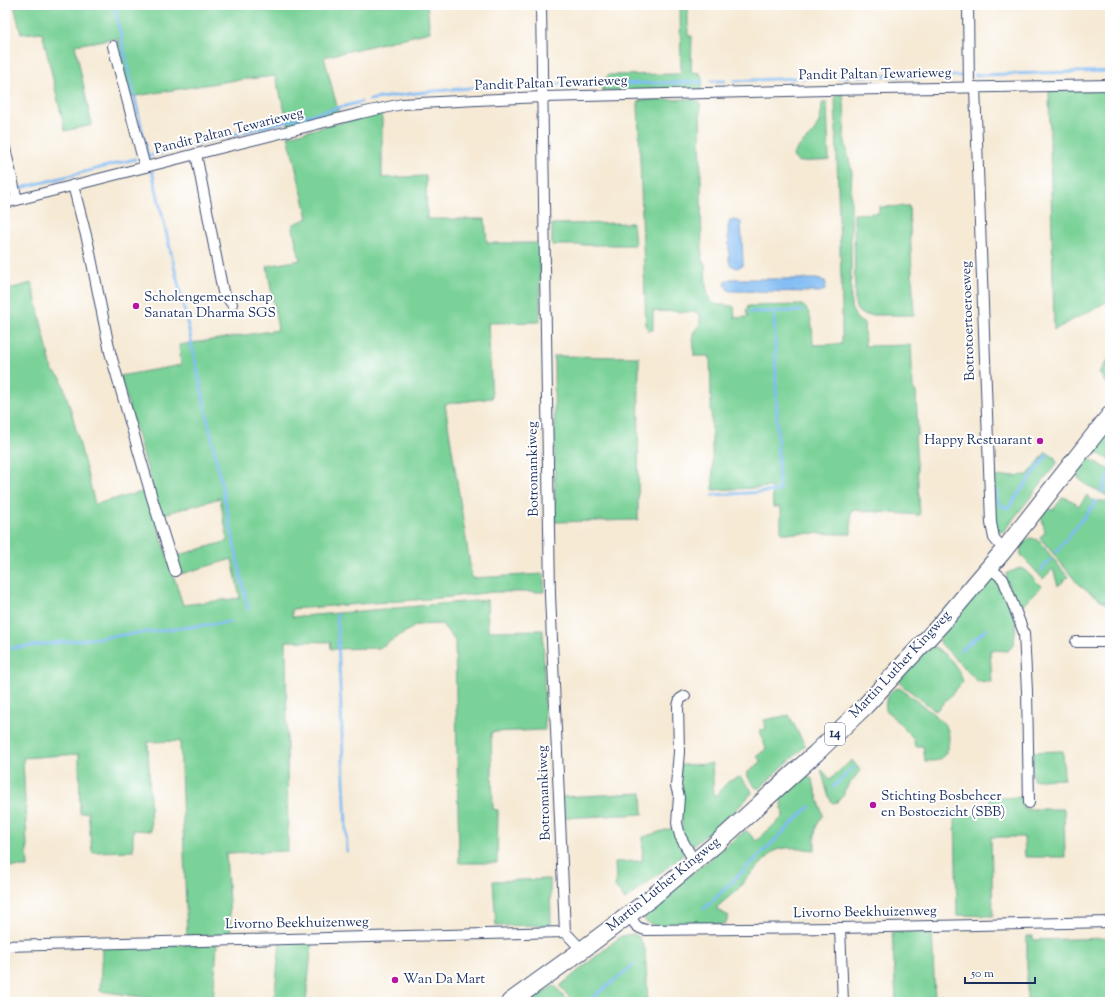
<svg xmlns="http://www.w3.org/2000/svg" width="1115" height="1007" viewBox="0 0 1115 1007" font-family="'Sorts Mill Goudy',serif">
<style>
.green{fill:#7ad298;stroke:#4a807b}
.water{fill:#81bcf3;stroke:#4e76a8}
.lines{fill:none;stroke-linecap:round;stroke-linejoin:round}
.stream{stroke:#81bcf3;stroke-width:3}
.minor-casing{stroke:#3c4b70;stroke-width:12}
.primary-casing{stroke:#3c4b70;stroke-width:19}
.minor{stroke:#fff;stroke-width:10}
.primary{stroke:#fff;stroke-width:17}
.poi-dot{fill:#b5179e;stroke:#fff;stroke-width:1.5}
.labels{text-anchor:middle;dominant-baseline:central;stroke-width:4;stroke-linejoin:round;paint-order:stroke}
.shield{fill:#fff;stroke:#5f6d8e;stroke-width:1}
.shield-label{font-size:13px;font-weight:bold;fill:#1b2f5e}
.street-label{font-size:14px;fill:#1b2f5e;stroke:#fff}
.poi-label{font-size:14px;fill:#1b2f5e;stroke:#fff;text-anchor:start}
</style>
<rect width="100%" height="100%" fill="#fff"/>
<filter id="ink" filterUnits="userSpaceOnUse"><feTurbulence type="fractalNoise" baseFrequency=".025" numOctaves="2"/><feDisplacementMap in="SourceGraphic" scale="8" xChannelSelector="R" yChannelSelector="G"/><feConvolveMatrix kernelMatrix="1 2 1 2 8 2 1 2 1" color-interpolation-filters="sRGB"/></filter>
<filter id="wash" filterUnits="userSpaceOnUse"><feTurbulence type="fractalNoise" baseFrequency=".012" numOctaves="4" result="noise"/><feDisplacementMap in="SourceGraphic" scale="16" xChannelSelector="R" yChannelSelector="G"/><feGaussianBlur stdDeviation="0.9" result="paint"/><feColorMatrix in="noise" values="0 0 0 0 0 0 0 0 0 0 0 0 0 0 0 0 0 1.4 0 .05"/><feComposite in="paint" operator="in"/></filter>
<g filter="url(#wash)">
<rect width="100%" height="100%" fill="#f6ead5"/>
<!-- green -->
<g class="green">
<polygon points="14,5 427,5 430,32 324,57 339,114 289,126 275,76 229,81 130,97 117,38 75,45 92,125 65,131 42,32 21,34"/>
<path d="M 680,5 L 688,5 L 688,36 L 692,36 L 691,72 L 700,73 C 703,80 704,83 700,90 L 603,91 L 601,86 L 608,75 L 678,74 L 681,72 Z"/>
<polygon points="1110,89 1110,300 1054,330 1049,91"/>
<path d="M 843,93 L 845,116 L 844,137 L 852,172 L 851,193 L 851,307 C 854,314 856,321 864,323 L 865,346 L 911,345 L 913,388 L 916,392 L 918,435 L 915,435 L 920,515 L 851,510 L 851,534 L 781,533 L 781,507 L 773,507 L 772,487 L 713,490 L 710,356 L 694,356 L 693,333 L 700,324 L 700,315 L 696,312 L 653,311 L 653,330 L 648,330 L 646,325 L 638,104 L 640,100 L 692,99 L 698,101 L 700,104 L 702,262 L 705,263 C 706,273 704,300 715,304 C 721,306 728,304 734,307 L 735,318 L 748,317 L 746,312 L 748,306 L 802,305 C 814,313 812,332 813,345 L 842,344 L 842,307 L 835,99 L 836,95 Z"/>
<path d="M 822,103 L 827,103 L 829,160 L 799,162 L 794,158 L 793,155 C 798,146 804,142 810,136 C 819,127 822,115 822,103 Z"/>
<polygon points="382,112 382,178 426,176 427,219 485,219 487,243 540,243 540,322 488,323 492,398 445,404 472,578 544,574 544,592 493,592 440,598 292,609 292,617 487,600 488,631 543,630 545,730 491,732 493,809 498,810 497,863 459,863 455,641 442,624 417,625 379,648 331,649 330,642 286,641 288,851 226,853 231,935 187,936 180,741 148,742 151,831 133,830 133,851 92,852 88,812 80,813 79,754 23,758 28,867 9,867 8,844 5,844 5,290 32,283 52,370 61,378 72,414 95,504 146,491 183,605 240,598 232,559 181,574 176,556 228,541 220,498 161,515 120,376 181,365 179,345 278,330 267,266 300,260 292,225 308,218 288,136"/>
<path d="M 909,206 L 914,315 L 865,315 C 858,313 856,310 855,303 L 854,214 L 879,213 L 879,207 Z"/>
<polygon points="633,223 635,245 552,245 552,224"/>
<polygon points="554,356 639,357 638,520 555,522"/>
<polygon points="1110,358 1110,386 1105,382 1099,372"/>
<polygon points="1110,425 1110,460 1094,451 1093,448"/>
<polygon points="1046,452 1055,458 1057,463 1004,531 1000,532 997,531 993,513 994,477 1028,475"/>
<path d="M 1087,459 L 1090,459 L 1110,470 L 1110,497 L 1083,483 L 1077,476 C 1077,469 1080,462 1087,459 Z"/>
<polygon points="1087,495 1092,500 1110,502 1110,606 1079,585 1040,538 1045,532 1041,516 1049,509 1053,510 1063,497 1069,499 1079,506"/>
<path d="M 1031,538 L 1038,540 L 1068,577 L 1058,586 L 1053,569 L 1043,579 L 1021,555 C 1019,547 1023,540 1031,538 Z"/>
<polygon points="1020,568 1026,571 1041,586 1041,587 1025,603 1017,606 1006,580 1007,573"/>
<polygon points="992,579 996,580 1002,584 1016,622 1014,644 1008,651 990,650 992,682 977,681 941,644 939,638 986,581"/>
<path d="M 929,646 L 933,646 C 947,654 959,666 963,682 L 936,711 L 903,686 L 900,682 L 900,679 Z"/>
<path d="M 900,688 C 910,697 942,718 947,728 C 950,735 949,743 947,750 C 942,762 936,761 925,761 L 923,746 L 915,746 L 913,738 L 886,710 C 884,700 888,689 900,688 Z"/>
<polygon points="789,715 805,746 760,788 756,788 749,779 747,773 761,762 757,756 766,749 760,730 766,729 764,720"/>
<polygon points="1063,751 1064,779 1033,780 1029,752"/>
<polygon points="852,760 860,770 859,772 844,791 844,795 837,802 832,803 828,795 821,769 830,779"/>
<polygon points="712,764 714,797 729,781 740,777 750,788 752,793 736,810 690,848 683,838 679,786 681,765"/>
<path d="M 805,775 L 812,779 L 823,815 L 816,827 L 815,835 L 815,850 C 802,849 786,845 774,851 L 746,879 L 737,890 L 717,907 L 717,910 L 729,916 L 725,924 L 715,924 L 706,927 L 656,926 L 646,922 L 642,913 L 746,830 L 756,841 L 783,817 L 781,797 L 794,783 Z"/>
<polygon points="642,793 643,814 563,818 561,797"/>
<polygon points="1024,797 1024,809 1064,809 1065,857 1025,857 1024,837 991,837 993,916 957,915 955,814 990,815 990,798"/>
<polygon points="675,827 684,852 683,855 625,900 615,886 616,882 615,862 642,861 643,837"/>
<polygon points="550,879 551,925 496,926 493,881"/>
<polygon points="932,931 935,1000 896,1001 892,932"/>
<polygon points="633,934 638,936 645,949 648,1002 573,1002 560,986 621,936"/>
<polygon points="1027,936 1033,936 1033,940 1110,938 1110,1002 1027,1002"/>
<polygon points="280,941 312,941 306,1002 274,1002"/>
<polygon points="217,944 213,1002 178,1002 100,991 102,946"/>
<polygon points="553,986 556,987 568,1002 529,1002"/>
</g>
<!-- water -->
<g class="water">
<polygon points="735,220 741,222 743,262 743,265 737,268 730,265 729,261 728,226 730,221"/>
<polygon points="731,279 816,279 825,281 826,284 825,290 819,292 731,291 728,290 725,284 727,280"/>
</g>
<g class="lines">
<!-- stream -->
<g class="stream">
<polyline points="114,5 149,161"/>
<polyline points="975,75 1110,71"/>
<polyline points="857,76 961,76"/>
<polyline points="801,78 850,76"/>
<polyline points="711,81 725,81"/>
<polyline points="734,81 795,78"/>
<polyline points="550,84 594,84"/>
<polyline points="607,84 702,82"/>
<path d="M 369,100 C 425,90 478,87 535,85"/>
<polyline points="148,156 361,102"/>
<polyline points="152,171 188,326 248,609"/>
<polyline points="17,189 135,159"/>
<polyline points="5,192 10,191"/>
<polyline points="750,312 801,311"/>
<path d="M 997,490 C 996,499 998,507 1008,508 L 1047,455"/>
<polyline points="1101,492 1110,473"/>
<polyline points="713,495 779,491 774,311"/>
<polyline points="1056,552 1093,506 1096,501"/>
<polyline points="1041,570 1050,560"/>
<polyline points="337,615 347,851"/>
<polyline points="5,649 231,622"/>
<polyline points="961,650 987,629"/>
<polyline points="833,787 854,767"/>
<polyline points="704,909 810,806"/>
<polyline points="587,1002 634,965"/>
</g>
</g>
</g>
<g filter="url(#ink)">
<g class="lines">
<defs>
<g id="minor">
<polyline points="541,5 550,595 565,932"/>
<polyline points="968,5 969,87"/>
<polyline points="113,46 145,167"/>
<polyline points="975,87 991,523 994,538 1004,550"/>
<polyline points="5,148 17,200"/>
<polyline points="196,154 223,292 232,304"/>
<polyline points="73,185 88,243 110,352 152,498 175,571"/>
<polyline points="5,203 196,154 361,113 402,104 477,100 543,97 827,90 1110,85"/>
<polyline points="989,567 1003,579 1024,633 1027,691 1029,803"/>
<polyline points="1076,642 1110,642"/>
<polyline points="685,696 680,699 678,706 679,752 676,786 679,797 677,823 680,836 690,854"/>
<path d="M 630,914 C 634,924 636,928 646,930 L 840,928 L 1110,922"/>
<polyline points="840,928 843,1002"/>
<polyline points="5,946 565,932 582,950"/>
</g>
<polyline id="primary" points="510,1002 582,950 650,899 717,843 816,753 865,706 942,623 1004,550 1110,415"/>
</defs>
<!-- minor casing -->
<use href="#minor" class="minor-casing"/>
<!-- primary casing -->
<use href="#primary" class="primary-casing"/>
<!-- minor -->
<use href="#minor" class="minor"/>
<!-- primary -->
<use href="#primary" class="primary"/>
</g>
</g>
<!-- markers -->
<g class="poi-dot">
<circle cx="136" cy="306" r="4"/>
<circle cx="1040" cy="441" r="4"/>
<circle cx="873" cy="805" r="4"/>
<circle cx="395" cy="980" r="4"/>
</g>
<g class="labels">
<!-- shield labels -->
<rect class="shield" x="825" y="723" width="20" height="22" rx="3"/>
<g class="shield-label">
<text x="835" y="734">14</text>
</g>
<!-- street labels -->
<g class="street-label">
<text transform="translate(875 75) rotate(-1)">Pandit Paltan Tewarieweg</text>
<text transform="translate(551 84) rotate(-2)">Pandit Paltan Tewarieweg</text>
<text transform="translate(229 132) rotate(-14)">Pandit Paltan Tewarieweg</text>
<text transform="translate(969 321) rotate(-92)">Botrotoertoeroeweg</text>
<text transform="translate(534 469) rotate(-91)">Botromankiweg</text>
<text transform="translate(901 665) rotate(-47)">Martin Luther Kingweg</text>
<text transform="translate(545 793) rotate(-92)">Botromankiweg</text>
<text transform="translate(664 885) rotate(-39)">Martin Luther Kingweg</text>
<text transform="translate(865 913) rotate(-1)">Livorno Beekhuizenweg</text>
<text transform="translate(297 924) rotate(-1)">Livorno Beekhuizenweg</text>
</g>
<!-- poi labels -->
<g class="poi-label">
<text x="144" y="298">Scholengemeenschap<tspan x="144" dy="16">Sanatan Dharma SGS</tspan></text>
<text x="1032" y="441" text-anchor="end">Happy Restuarant</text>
<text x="881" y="797">Stichting Bosbeheer<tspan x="881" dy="16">en Bostoezicht (SBB)</tspan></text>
<text x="403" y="980">Wan Da Mart</text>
</g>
</g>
<!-- margin -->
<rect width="1115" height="1007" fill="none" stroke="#fff" stroke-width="20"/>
<!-- scale -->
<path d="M965 977v6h70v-6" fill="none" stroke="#1b2f5e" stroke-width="2"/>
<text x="971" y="977" font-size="12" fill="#1b2f5e" stroke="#ffffff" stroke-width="3" paint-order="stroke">50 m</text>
</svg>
